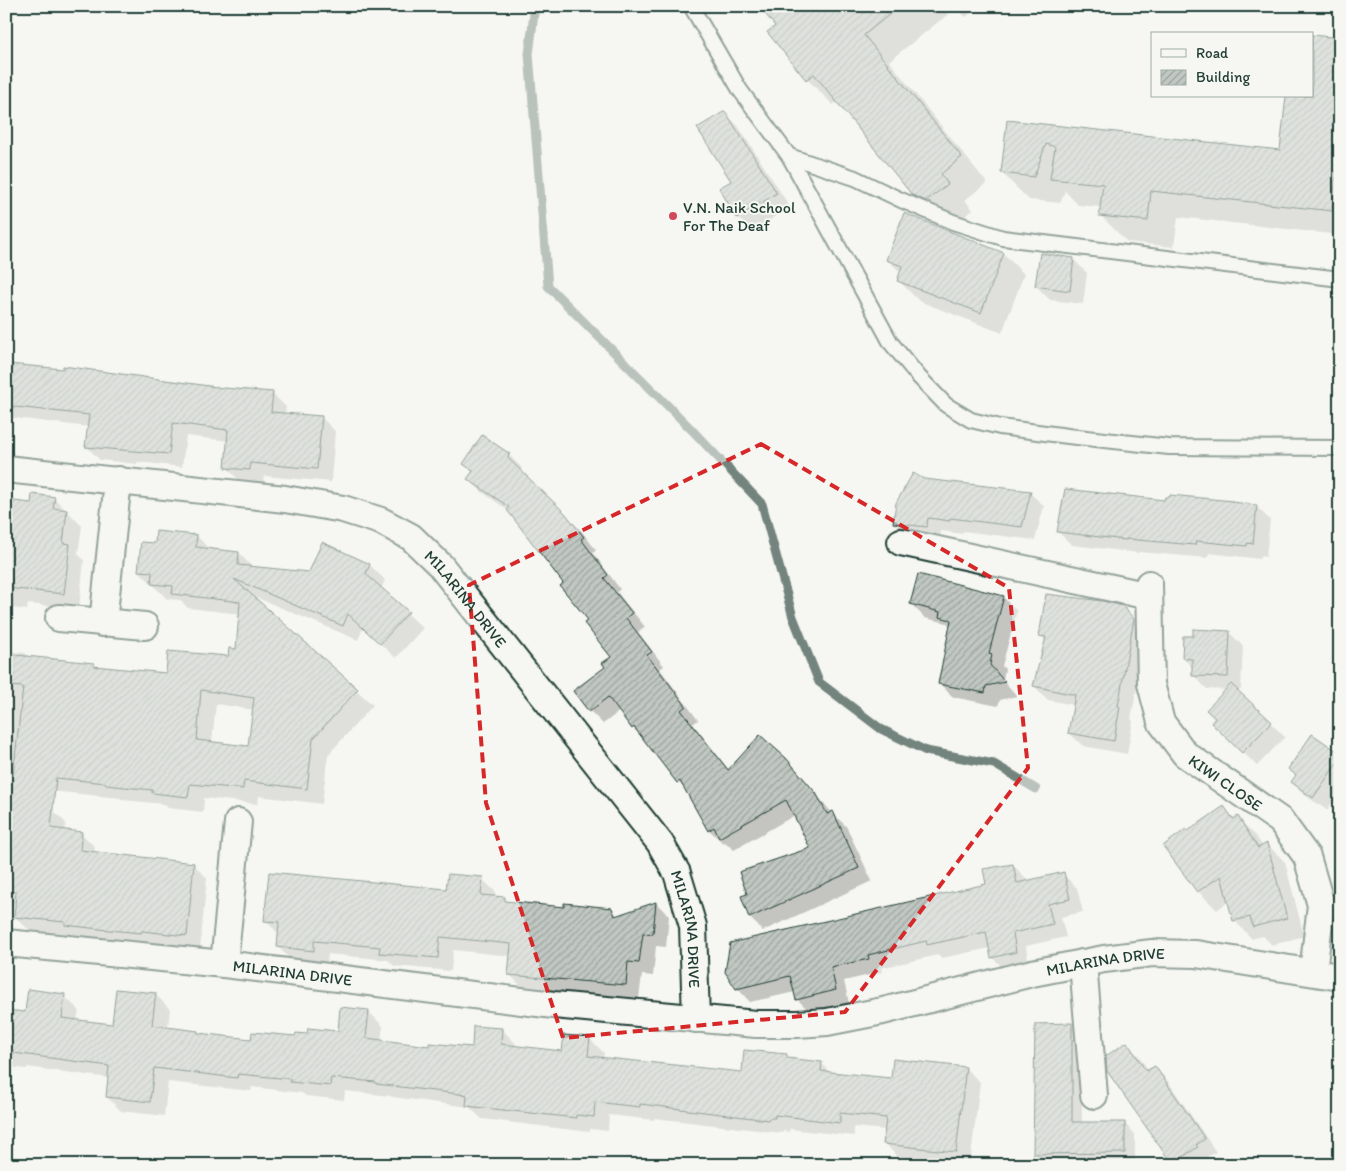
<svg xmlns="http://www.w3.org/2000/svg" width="1346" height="1171" viewBox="0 0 1346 1171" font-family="Itim,sans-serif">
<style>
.shadow{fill:#0003;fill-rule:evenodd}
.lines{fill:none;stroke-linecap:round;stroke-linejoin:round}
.stream{stroke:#72847d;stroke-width:9}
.building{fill:url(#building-hatch);stroke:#1f3d34;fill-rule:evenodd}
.lane-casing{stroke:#1f3d34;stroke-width:18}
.street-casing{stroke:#1f3d34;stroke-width:30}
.lane{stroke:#f6f6f2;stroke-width:14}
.street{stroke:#f6f6f2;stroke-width:26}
.marked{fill:none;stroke:#d62828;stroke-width:4;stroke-dasharray:10 6;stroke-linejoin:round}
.poi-dot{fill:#d1495b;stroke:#f6f6f2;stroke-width:2}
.labels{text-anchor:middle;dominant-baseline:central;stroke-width:4;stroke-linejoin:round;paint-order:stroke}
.poi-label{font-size:16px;fill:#1f3d34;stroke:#f6f6f2;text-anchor:start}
.street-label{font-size:16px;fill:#1f3d34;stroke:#f6f6f2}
</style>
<defs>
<pattern id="building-hatch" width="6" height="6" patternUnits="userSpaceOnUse" patternTransform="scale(1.25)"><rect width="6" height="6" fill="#c1c8c3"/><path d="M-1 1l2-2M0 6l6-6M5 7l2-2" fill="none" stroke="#9ca49f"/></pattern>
</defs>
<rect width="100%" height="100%" fill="#f6f6f2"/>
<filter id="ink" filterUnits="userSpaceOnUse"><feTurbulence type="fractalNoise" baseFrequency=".02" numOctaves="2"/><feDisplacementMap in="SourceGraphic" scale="10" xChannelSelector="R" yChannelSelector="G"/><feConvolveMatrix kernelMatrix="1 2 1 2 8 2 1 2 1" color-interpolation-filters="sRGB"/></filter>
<g filter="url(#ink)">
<!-- shadow -->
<g class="shadow">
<polygon points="761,6 979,6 966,17 956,8 889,61 987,183 965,200 973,210 952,226 939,221 913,194 838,101 833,105 807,79 769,32 777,26"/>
<polygon points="1340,40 1340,235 1178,217 1174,247 1127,242 1100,215 1101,207 1078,205 1065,191 1060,203 1029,200 1002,173 1008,121 1281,151 1312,96"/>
<polygon points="724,112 738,126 790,207 752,231 738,218 720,189 733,181"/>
<polygon points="1004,254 1024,274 1002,333 919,301 898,280 901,273 888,260"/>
<polygon points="1073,259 1087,273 1083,304 1050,300 1036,286"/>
<polygon points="6,364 272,393 286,407 285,414 321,417 335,431 331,482 264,476 263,483 240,481 226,467 229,441 186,436 182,467 138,462 137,464 100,460 86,446 89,427 6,417"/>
<polygon points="509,455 522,468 520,471 579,528 596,550 593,553 620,589 617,592 645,627 638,632 664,666 660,669 698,720 693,724 729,770 785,759 799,773 832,813 846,826 872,881 763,931 750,918 742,896 748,894 812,848 795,815 734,850 725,842 723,843 709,830 688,792 678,782 646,741 633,728 620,711 603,724 590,711 607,667 612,657 564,583 508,510 482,492 469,479 473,473 464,463"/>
<polygon points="923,480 1030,493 1044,506 1035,540 963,531 963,534 941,531 940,540 908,536 895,522"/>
<polygon points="54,498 82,526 78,554 84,560 79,609 28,604 27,610 6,607 6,501 32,505"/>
<polygon points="1165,501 1256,506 1270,520 1266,557 1260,556 1260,559 1209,553 1208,558 1139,552 1139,553 1072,545 1058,532"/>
<path d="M 197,536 L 210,550 L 239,553 L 253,568 L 310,573 L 370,565 L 385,580 L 381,589 L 423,628 L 396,658 L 363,628 L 358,640 L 248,594 L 373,705 L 328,755 L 322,804 L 259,796 L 258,804 L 204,798 L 203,812 L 168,808 L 164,804 L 122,800 L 120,798 L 30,789 L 18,778 L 6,776 L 6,651 L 25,653 L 30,658 L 94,665 L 97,668 L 167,675 L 230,657 L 237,650 L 240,614 L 188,608 L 180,600 L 167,599 L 139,571 L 156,545 ZM 216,704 L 254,710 L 250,747 L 212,743 Z"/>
<polygon points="1003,597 1017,611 1002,666 1005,669 1003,680 1017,696 1000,700 998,706 953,697 939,683 951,627 947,623 925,618 911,604"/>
<polygon points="1122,607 1147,634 1131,719 1133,721 1127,754 1083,746 1069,733 1074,705 1048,700 1034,686 1046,641 1040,635"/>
<polygon points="1229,632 1243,646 1241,690 1236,690 1285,737 1257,766 1226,736 1216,718 1228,690 1207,689 1193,675 1193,668 1183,658"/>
<polygon points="1340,755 1340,792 1327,810 1306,796 1292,782 1297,776 1289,769"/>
<polygon points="1224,808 1235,819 1237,818 1256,836 1263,847 1267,844 1285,862 1304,936 1272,945 1263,936 1252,939 1234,920 1229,901 1217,910 1198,891 1165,846 1188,833"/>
<polygon points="52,809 66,823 65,831 81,833 95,847 94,853 193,864 207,878 200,949 80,939 76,935 29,930 15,917 16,904 6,903 6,839"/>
<polygon points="1013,865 1027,879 1027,882 1063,874 1077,888 1083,912 1061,917 1066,937 1026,946 1029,966 1006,971 992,957 990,948 942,958 938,955 881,968 882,972 844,981 849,1003 811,1013 797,999 795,992 750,1002 737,988 987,885"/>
<polygon points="482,879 496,892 495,897 504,898 509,903 565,908 611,909 618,916 656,903 669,916 666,947 656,946 653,976 642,975 639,998 523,988 509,974 511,956 453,950 451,971 394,966 388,960 328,954 327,964 292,961 278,947 279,934 266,921 447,890"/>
<polygon points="155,994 170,1009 168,1028 198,1032 200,1035 252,1040 339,1032 368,1011 383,1026 381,1041 430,1048 473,1049 502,1029 516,1044 516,1047 563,1053 589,1038 604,1053 603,1059 743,1073 787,1055 792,1060 822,1064 832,1074 892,1080 965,1068 980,1082 970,1165 899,1158 884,1143 886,1130 854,1127 854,1136 789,1129 789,1132 783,1131 782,1133 654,1118 654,1120 609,1115 608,1131 590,1129 590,1132 482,1119 469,1107 392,1097 390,1096 345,1091 344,1100 306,1096 302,1093 252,1087 251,1091 168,1082 164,1116 121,1111 107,1097 109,1078 27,1067 27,1069 6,1067 6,1011 26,1013 64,996 79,1010 77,1021 113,1025"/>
<polygon points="1071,1025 1082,1035 1082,1123 1124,1123 1135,1134 1135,1163 1045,1163 1034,1153"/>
<polygon points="1126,1044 1139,1056 1149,1071 1155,1067 1167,1080 1216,1152 1207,1157 1209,1160 1202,1165 1173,1164 1108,1071"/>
</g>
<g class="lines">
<!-- stream -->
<polyline class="stream" points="535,6 529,54 548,286 692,430 762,504 793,617 819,682 881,729 926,751 994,764 1036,789"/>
</g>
<!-- building -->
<g class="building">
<polygon points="759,6 900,6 864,35 962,157 941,174 948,184 926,201 912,195 814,74 806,80 767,32 775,26"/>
<polygon points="1312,35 1340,38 1340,112 1335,156 1338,157 1332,211 1151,191 1148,221 1099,216 1103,184 1050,179 1055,147 1046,144 1034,177 1001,173 1007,120 1280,150 1286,96 1312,96"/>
<polygon points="725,111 777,193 737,218 719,188 731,181 697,128"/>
<polygon points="904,213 1004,253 981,313 897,281 902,266 886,260"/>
<polygon points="1040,253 1074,258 1070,291 1035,286"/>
<polygon points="9,364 63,369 63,366 224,388 273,392 271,412 322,416 317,469 250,463 250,470 225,468 228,430 173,423 169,454 85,447 89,415 6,406"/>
<polygon points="482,435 510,454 507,457 565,513 584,537 581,539 608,575 604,578 632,613 626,618 652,652 647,655 686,706 681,710 728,770 760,735 786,758 816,793 827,814 833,811 859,868 749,918 741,896 747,894 739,872 810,848 786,800 719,838 714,827 708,831 680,781 677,783 634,727 632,729 608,697 589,712 573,691 605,667 602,663 611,657 584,623 588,620 560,586 563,583 507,510 509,507 467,479 473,471 463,464"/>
<polygon points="913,473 924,479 1031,491 1022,527 950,518 950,521 928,518 927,527 893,523 896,503"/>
<polygon points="1065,489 1164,500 1165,497 1170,497 1170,495 1233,501 1232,502 1257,505 1253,544 1247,543 1247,546 1196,541 1195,545 1126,539 1126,540 1057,532"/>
<polygon points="32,494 55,497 53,508 67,510 63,543 70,544 64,594 6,588 6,500 31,503"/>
<path d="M 156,531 L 197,535 L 196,547 L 239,552 L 238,565 L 309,572 L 322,542 L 370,564 L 366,574 L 409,612 L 380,644 L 348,614 L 343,626 L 234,579 L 358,689 L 313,739 L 307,789 L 244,781 L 243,789 L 190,784 L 188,797 L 152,793 L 152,790 L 106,785 L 106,783 L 56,778 L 51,828 L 82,832 L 80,850 L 194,863 L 187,936 L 142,931 L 141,933 L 99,929 L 65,925 L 65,922 L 14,917 L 16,892 L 6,891 L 6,838 L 23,687 L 6,686 L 6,654 L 94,663 L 94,666 L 166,673 L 168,651 L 228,656 L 229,648 L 236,649 L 240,602 L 172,594 L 173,586 L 151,584 L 152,572 L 138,571 L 141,542 L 155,543 ZM 201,690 L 254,698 L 248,746 L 197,740 Z"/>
<polygon points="918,574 1004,596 989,653 992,654 990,665 1005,682 986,686 985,693 938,684 951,620 939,617 940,612 910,604"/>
<polygon points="1046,594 1103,601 1123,606 1134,619 1118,706 1120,707 1114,741 1068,733 1075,695 1033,686 1046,637 1039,636"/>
<polygon points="1193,629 1230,631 1228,677 1192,676 1192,659 1182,658 1183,636 1193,636"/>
<polygon points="1231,684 1272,722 1242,753 1211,723 1215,718 1206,710"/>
<polygon points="1312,734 1340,753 1340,759 1313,798 1291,782 1296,775 1288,769"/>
<polygon points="1224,806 1233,819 1238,816 1258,848 1267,843 1287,918 1253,927 1250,917 1233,921 1221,876 1197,892 1163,846 1186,829 1188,831"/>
<polygon points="1013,864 1017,883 1064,872 1070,899 1048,904 1053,924 1013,933 1016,952 991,958 986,932 927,945 926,941 868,955 869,959 831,967 836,990 796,1000 790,976 736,989 725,972 730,943 986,884 983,869"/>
<polygon points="269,872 446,889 448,874 483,877 481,895 505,897 505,901 564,907 564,903 612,908 615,916 656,902 653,934 643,933 639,963 628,962 626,985 508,975 511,944 440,937 438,958 379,953 380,947 314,941 314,951 277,947 279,922 264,921"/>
<polygon points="28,989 65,994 62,1018 112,1024 116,989 156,993 152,1025 198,1031 198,1033 251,1039 252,1032 295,1036 296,1033 307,1034 308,1028 338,1031 340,1007 369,1010 366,1038 429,1046 429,1043 472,1047 473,1026 502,1028 501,1044 562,1051 564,1035 590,1037 588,1056 742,1072 744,1050 787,1054 787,1058 822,1062 821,1071 891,1078 893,1059 966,1067 956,1152 883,1144 886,1118 840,1113 840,1123 775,1115 775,1118 769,1118 768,1120 640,1104 640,1107 595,1102 594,1117 576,1115 576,1118 466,1106 467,1095 376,1084 376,1082 331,1078 330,1086 290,1082 290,1079 238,1074 237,1078 154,1068 150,1102 106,1097 109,1066 6,1052 6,1010 25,1012"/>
<polygon points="1072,1023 1072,1122 1125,1122 1125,1153 1033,1154 1035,1024"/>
<polygon points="1127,1042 1146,1071 1155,1066 1205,1139 1196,1145 1198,1147 1172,1164 1107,1071 1106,1056"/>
</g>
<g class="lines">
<defs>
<g id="lane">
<polyline points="691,6 740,90 789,156 891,343 919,377 946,405 971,420 1000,427 1068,436 1169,447 1340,448"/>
<polyline points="789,156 855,178 901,200 953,222 1003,238 1340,279"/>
</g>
<g id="street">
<path id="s1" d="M 6,469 L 285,499 L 343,509 L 381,521 L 411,537 L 440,565 L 660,843 L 677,873 L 693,926 L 696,1019"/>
<polyline points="901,542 1149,596"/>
<path id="s2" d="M 1149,584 L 1151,684 L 1161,722 L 1185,754 L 1281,821 L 1307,857 L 1321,905 L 1313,972"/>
<polyline points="59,618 145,626"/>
<polyline points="103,623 118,480"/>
<path id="s3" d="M 6,943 L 224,964 L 554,1005 L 756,1024 L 797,1024 L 827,1022 L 883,1011 L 1032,973 L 1104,959 L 1152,953 L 1196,954 L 1340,977"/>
<polyline points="1083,963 1094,1095"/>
<polyline points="224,964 238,822"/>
</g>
</defs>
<!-- lane casing -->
<use href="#lane" class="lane-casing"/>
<!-- street casing -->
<use href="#street" class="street-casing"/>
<!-- lane -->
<use href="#lane" class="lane"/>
<!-- street -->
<use href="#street" class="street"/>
</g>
</g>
<!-- marked area -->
<path d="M0 0H1346V1171H0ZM 761,444 L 1009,588 L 1028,768 L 845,1012 L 563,1038 L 486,803 L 469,585 Z" fill="#f6f6f2" fill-opacity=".55" fill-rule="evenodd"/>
<path class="marked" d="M 761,444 L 1009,588 L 1028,768 L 845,1012 L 563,1038 L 486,803 L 469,585 Z"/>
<!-- markers -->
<circle class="poi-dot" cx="673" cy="216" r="5"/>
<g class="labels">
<!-- poi labels -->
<g class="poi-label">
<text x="683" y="207">V.N. Naik School<tspan x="683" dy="18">For The Deaf</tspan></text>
</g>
<!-- street labels -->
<g class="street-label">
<text stroke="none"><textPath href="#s1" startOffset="496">MILARINA DRIVE</textPath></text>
<text stroke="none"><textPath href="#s2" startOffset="229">KIWI CLOSE</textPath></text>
<text stroke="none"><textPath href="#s1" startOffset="900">MILARINA DRIVE</textPath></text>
<text stroke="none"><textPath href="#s3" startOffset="1111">MILARINA DRIVE</textPath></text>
<text stroke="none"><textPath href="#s3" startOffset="288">MILARINA DRIVE</textPath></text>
</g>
</g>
<!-- margin -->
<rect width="1346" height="1171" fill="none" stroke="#f6f6f2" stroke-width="25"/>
<rect x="12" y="12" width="1321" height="1146" fill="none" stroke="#1f3d34" stroke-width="2" filter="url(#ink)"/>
<!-- legend -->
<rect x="1151" y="32" width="162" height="65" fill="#f6f6f2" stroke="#a0aca6"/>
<rect x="1161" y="49" width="25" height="8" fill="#f6f6f2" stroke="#a0aca6"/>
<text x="1196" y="58" font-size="15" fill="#1f3d34">Road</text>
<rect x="1161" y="70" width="25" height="15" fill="url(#building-hatch)" stroke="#a0aca6"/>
<text x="1196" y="82" font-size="15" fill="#1f3d34">Building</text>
</svg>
